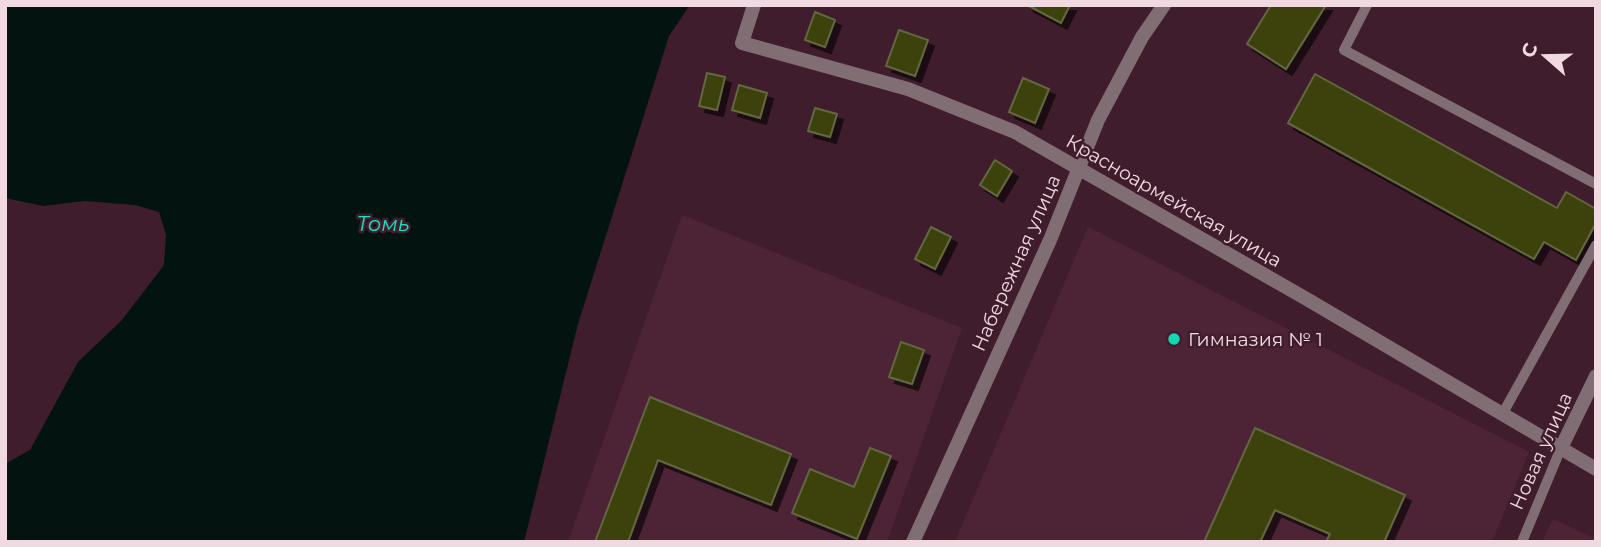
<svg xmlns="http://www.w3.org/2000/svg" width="1601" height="547" viewBox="0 0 1601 547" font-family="Montserrat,sans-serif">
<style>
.built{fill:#4d2436}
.water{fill:#03130f}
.building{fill:#3d420d;stroke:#626741;stroke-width:2;filter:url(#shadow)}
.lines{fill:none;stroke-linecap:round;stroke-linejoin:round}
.lane{stroke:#816e74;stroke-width:10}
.street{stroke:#816e74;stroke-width:14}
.poi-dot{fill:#16d5b3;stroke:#401d2c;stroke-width:2.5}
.labels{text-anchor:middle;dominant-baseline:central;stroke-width:5;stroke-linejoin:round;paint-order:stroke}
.street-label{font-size:19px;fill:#f1d9e1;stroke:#401d2c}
.poi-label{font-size:19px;fill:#f1d9e1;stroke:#401d2c;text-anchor:start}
.water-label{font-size:21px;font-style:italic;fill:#12e4c0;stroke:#401d2c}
</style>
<defs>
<filter id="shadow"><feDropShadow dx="6" dy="6" stdDeviation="0" flood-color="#0009"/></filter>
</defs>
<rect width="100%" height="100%" fill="#401d2c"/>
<!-- built -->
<g class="built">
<polygon points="682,215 962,328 887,542 568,542"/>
<polygon points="1088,227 1529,452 1492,542 955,542"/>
<polygon points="1553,519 1596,539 1596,542 1542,542"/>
</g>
<!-- water -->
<polygon class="water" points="5,5 690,5 669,36 578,324 524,542 5,542 5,464 30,450 78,362 122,320 164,265 166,235 159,212 135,205 85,201 43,206 5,198"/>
<!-- building -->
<g class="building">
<polygon points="1027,5 1070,5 1061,23"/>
<polygon points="1271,5 1326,5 1286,69 1247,44"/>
<polygon points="815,12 835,20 825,47 805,40"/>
<polygon points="899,30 928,40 915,76 886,66"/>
<polygon points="707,73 725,77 717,110 699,106"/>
<polygon points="1315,74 1557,208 1566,192 1596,209 1596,223 1576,260 1544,242 1534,259 1288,123"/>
<polygon points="1023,78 1049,89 1035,123 1009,112"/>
<polygon points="739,85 767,93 760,118 732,110"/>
<polygon points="815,108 837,114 830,137 808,131"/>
<polygon points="995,160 1012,171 997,196 980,185"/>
<polygon points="931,227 951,237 935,269 915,259"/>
<polygon points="901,342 924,350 912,384 889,377"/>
<polygon points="650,397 791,454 771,505 658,460 628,542 595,542"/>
<polygon points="1255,428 1405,495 1384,542 1326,542 1330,534 1275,510 1260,542 1204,542"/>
<polygon points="870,448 891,456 857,539 792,513 810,469 854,487"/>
</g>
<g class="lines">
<!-- lane -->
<g class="lane">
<polyline points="1367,5 1344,50 1596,184"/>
<polyline points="1503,413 1596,245"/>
<polyline points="1522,542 1561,448"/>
</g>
<!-- street -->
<g class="street">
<polyline points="754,5 742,43 908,89 1015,132 1305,298 1596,469"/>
<polyline points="1561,448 1596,376"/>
<polyline points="913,542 1050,240 1098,120 1142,37 1164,5"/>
</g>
</g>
<!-- markers -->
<circle class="poi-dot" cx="1174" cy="339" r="7"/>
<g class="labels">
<!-- street labels -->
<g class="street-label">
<text transform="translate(1174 201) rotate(30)">Красноармейская улица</text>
<text transform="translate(1016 263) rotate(-66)">Набережная улица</text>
<text transform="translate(1541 451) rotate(-66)">Новая улица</text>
</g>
<!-- poi labels -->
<g class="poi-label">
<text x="1188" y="339">Гимназия № 1</text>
</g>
<!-- water labels -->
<g class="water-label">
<text x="383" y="223">Томь</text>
</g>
</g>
<!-- border -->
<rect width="1601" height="547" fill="none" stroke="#f1d9e1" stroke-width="14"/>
<!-- north arrow -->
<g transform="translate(1545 56) rotate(290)" stroke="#401d2c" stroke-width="5" paint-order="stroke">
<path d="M0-5L12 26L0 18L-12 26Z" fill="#f1d9e1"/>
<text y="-10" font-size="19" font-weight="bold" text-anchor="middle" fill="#f1d9e1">С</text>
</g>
</svg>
